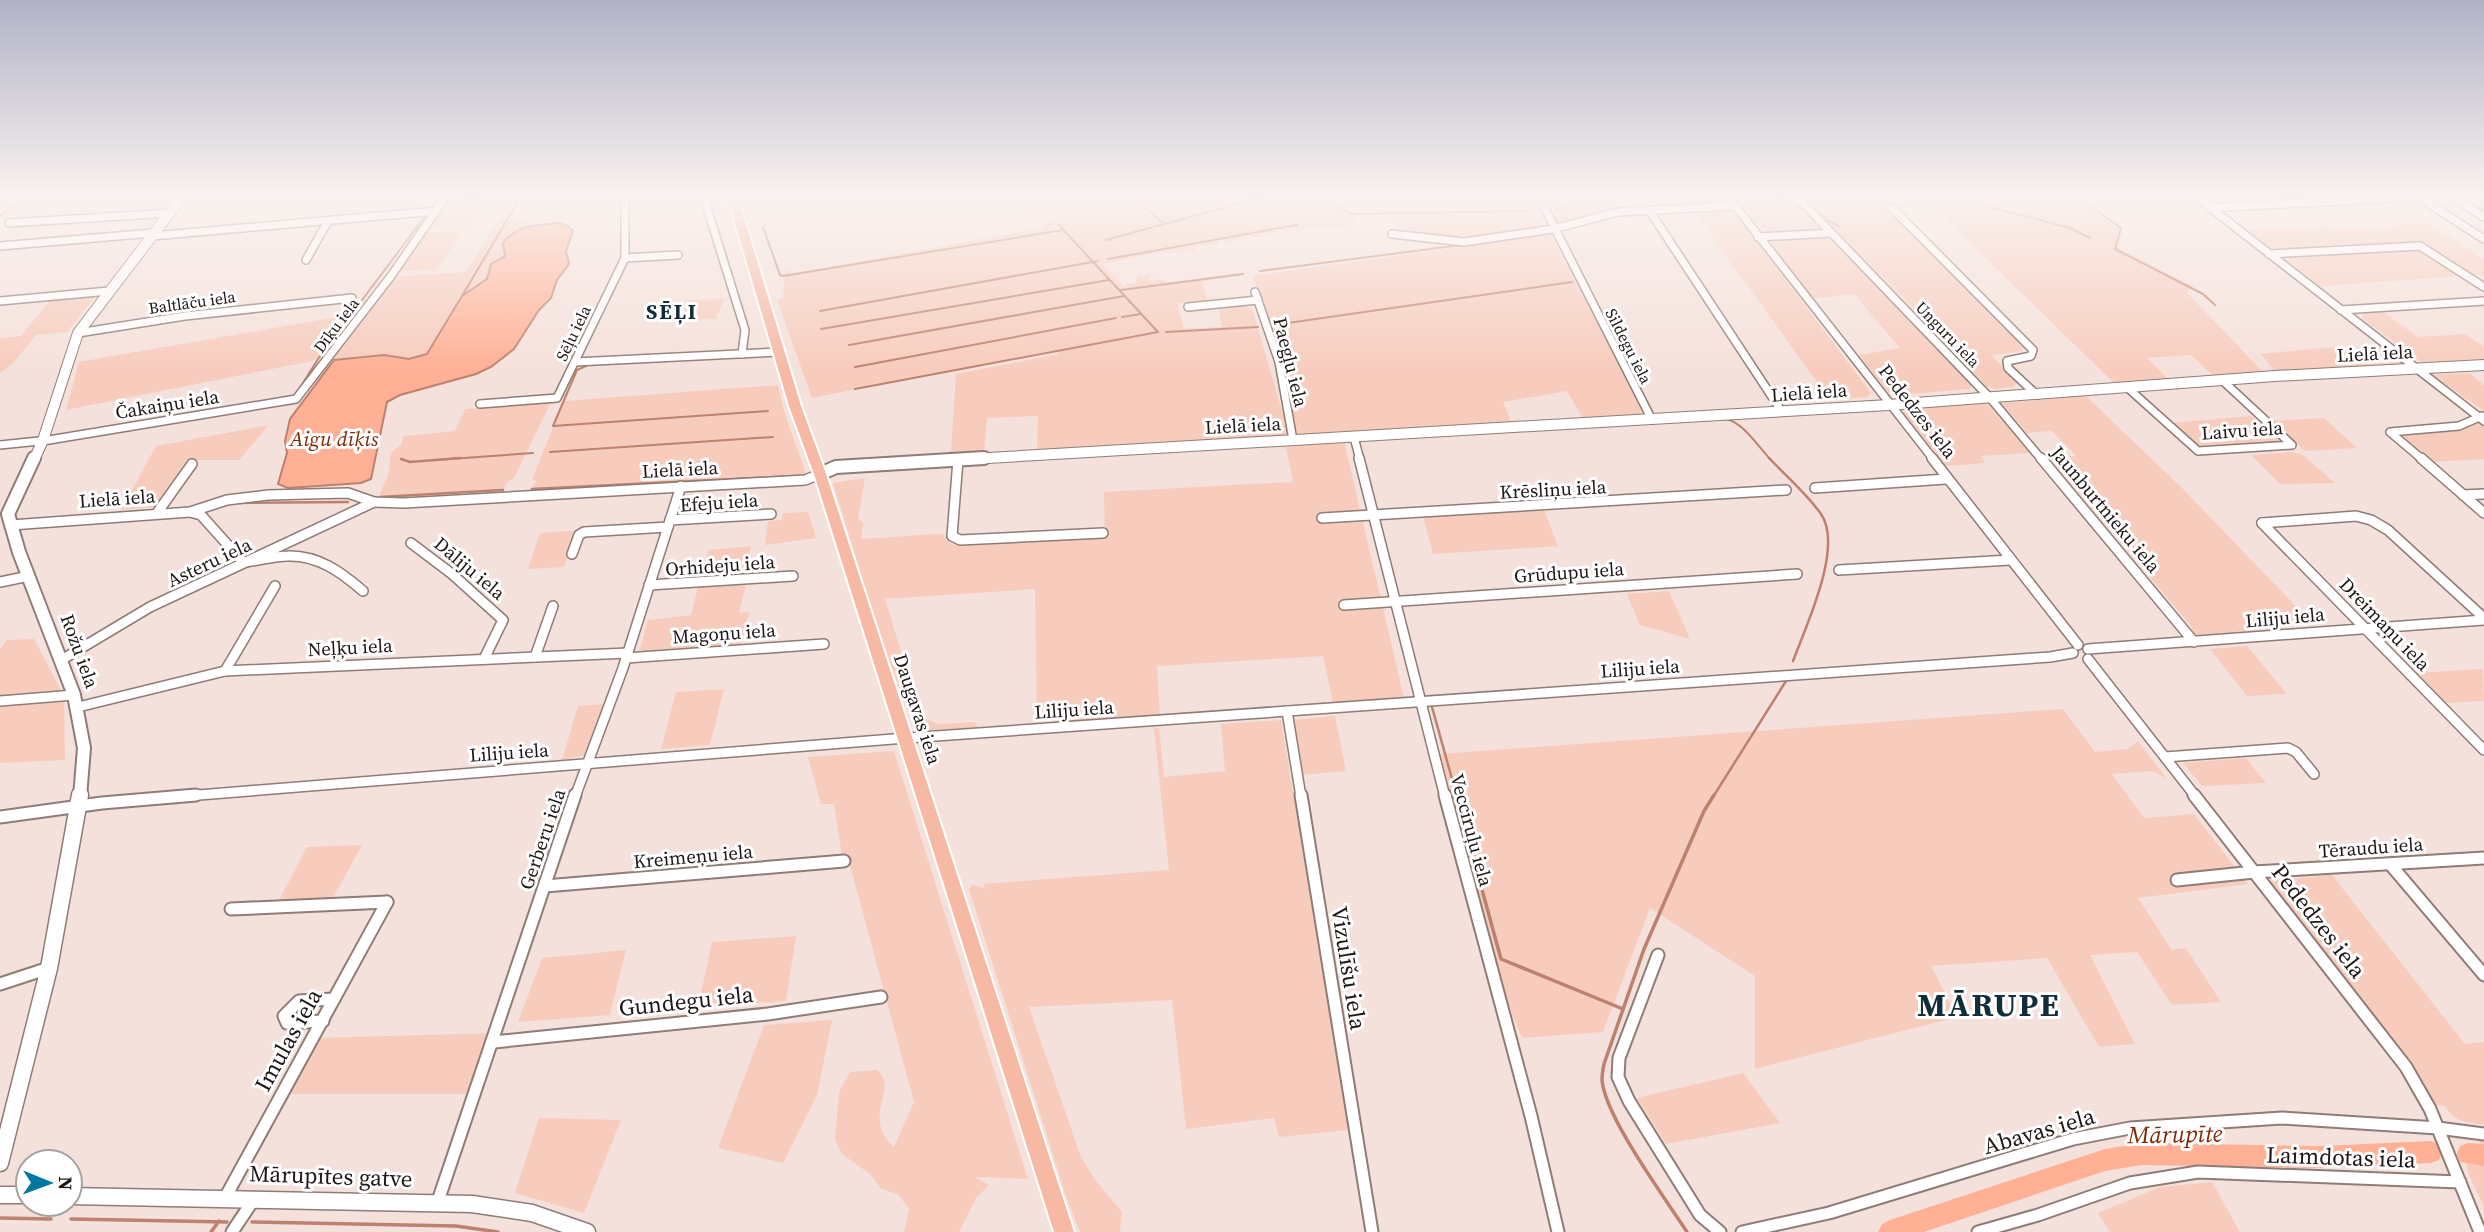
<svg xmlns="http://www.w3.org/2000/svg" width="2484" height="1232" viewBox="0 0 2484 1232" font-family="'Source Serif 4',serif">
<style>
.green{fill:#f7ccbd}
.water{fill:#ffb095;stroke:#bc826f;stroke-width:2}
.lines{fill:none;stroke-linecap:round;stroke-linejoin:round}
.stream-far2{stroke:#bc826f;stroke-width:2}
.stream-far1{stroke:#bc826f;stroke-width:2.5}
.stream{stroke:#bc826f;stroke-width:3.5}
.river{fill:#ffb095;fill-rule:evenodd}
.street-far2-casing{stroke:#8e7c76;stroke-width:10}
.street-far1-casing{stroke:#8e7c76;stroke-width:12}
.street-casing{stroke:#8e7c76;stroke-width:15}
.secondary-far2-casing{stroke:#8e7c76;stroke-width:12}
.secondary-far1-casing{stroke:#8e7c76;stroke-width:16}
.secondary-casing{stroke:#8e7c76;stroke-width:19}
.primary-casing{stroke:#fff;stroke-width:4}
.street-far2{stroke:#fff;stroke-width:7}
.street-far1{stroke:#fff;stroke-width:9}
.street{stroke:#fff;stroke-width:11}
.secondary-far2{stroke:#fff;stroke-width:10}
.secondary-far1{stroke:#fff;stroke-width:12}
.secondary{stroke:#fff;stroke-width:16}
.primary{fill:#f5b9a4;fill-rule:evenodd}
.labels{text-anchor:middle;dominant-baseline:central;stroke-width:6;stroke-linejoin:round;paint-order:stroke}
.far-street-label{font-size:16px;fill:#1e1715;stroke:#fff}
.street-label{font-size:19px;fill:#1e1715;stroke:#fff}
.far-district-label{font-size:21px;font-weight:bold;letter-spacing:2px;fill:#122d39;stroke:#fff}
.water-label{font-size:21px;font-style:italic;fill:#7f2b06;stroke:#fff}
.near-street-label{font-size:23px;fill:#1e1715;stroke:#fff}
.near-water-label{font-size:24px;font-style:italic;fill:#7f2b06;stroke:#fff}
.near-district-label{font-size:32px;font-weight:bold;letter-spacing:2px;fill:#122d39;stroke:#fff}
</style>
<rect width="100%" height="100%" fill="#f5e1db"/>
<!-- green -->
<g class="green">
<polygon points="1030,198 1326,198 1350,214 1357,225 1296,230 1292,226 1290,227 1292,232 1274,229 1271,231 1279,232 1259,237 1244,235 1233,243 1235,239 1230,239 1231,241 1226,243 1220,239 1215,245 1208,243 1211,247 1198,243 1194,251 1157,253 1103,264 1124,287 1128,283 1135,284 1138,275 1142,277 1152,273 1149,279 1151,282 1155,282 1154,279 1166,281 1168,284 1243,274 1202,282 1208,303 1177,303 1184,329 1222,327 1218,307 1243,305 1252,308 1289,435 1044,451 1037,450 1038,416 987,418 984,452 937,455 951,451 956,374 1059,354 1056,350 812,398 777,300 783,298 785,269 791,274 1041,228 1049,222 1034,213 1034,207 1061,227 1059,221"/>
<polygon points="1375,198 1518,198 1532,209 1541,225 1539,228 1464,239 1402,233 1388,213 1395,206"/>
<polygon points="1586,198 1601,198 1609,211 1568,222 1556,223 1551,213"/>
<polygon points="1647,198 1724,198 1725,201 1722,203 1653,207"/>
<polygon points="1739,198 1792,198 1820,228 1817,231 1771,234 1763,231"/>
<path d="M 1805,198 L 1879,198 L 2023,346 L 2022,351 L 1991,355 L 2017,381 L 2014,387 L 1995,389 L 1986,386 C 1929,321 1865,261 1805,198 Z"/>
<polygon points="1924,198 2083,198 2121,228 2119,248 2192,286 2187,293 2264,373 2216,378 2191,355 2147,358 2170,381 2115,384"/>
<polygon points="518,199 505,220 526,218 533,226 509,234 506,256 491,264 487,279 462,296 427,354 409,359 384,355 330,359 393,277 466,272 511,201"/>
<polygon points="481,206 466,228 429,227 438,212"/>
<polygon points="1727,209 1734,211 1871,393 1867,397 1830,400 1694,211"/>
<polygon points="2429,223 2484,259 2484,275 2473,275 2421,241 2282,250 2270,247 2248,230 2327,225 2332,229"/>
<polygon points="463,231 437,269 396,272 424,232"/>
<polygon points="1550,234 1643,410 1639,415 1584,420 1567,391 1503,402 1512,424 1298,437 1283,366 1253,276"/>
<polygon points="1822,237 1831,240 1930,339 1972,386 1969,389 1899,395 1888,392 1859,355 1900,348 1854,294 1811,299 1772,243 1775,240"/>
<polygon points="2413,248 2424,251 2462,276 2320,286 2288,260 2290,256"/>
<polygon points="97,294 67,332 36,335 14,362 0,373 0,338 21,336 52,298"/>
<polygon points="724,299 716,319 681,320 689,300"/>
<polygon points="2383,312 2418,337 2465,334 2484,347 2484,360 2422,363 2362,318 2364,313"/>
<polygon points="354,314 320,356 312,361 66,410 79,362"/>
<polygon points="2345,346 2367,364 2390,363 2392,358 2377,346 2382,346 2404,364 2276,373 2261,354"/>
<polygon points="2469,373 2484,385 2484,411 2432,375"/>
<path d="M 778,385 C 783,416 797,444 806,475 L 532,489 L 536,481 L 532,479 L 564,401 Z"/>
<polygon points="2086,396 2182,488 2312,623 2247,634 2195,638 2191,626 2050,459 2076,456 2052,431 2027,433 2002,403"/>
<path d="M 551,402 L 514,478 L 507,482 L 503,490 L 380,497 C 380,488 386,484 388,475 C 392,461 385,454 401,445 L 404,436 L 455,431 L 465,409 Z"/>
<polygon points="1986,403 2031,453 1981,456 1985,463 1945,466 1903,413 1908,408"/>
<polygon points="2251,416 2278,439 2277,442 2207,447 2198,445 2172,423"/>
<polygon points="2324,418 2357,448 2305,451 2272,421"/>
<polygon points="2478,420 2484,425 2484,459 2433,462 2401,436 2464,430"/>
<polygon points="269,425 239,460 187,460 154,507 121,510 156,446"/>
<polygon points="1344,441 1404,698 1333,703 1323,656 1157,666 1160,715 1054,723 1048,718 1037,719 1035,589 885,599 921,717 939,724 974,722 978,726 978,729 923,733 914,719 885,653 833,483 865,478 858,519 863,523 861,539 938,534 945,535 946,540 954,545 1105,536 1104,492 1293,482 1286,447"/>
<polygon points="2292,452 2303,455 2335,483 2280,484 2251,455"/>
<polygon points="1543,507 1558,546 1433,554 1424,520 1424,515"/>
<polygon points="808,512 816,538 765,545 768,521 782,520 783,513"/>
<polygon points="569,531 576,532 564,567 528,569 540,533"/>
<polygon points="751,546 744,574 700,577 709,550"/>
<polygon points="746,584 739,613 749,612 741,644 644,652 640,649 648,620 691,615 698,587"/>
<polygon points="1669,591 1690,639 1640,625 1627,594"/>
<polygon points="34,639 64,696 65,760 0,763 0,649 7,640"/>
<polygon points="2247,646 2287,694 2247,696 2210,649"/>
<polygon points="2483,669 2484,701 2445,703 2414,673"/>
<polygon points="724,689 710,745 661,749 676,692"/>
<polygon points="604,704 585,755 562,760 578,706"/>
<polygon points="2063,709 2095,752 2128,749 2138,741 2166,778 2152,771 2112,774 2144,818 2194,814 2248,884 2138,898 2172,950 2186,948 2221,1002 2172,1005 2137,952 2090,955 2135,1044 2099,1047 2047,958 1931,966 1957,1017 1755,1069 1755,976 1650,908 1603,1032 1522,1038 1493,966 1439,754"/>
<polygon points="1335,716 1346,771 1301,775 1292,720"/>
<polygon points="1281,720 1349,1130 1279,1137 1274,1118 1186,1129 1172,1000 1029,1007 1081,1157 1096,1181 1122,1212 1120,1232 1080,1232 1066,1196 969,889 973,885 986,889 983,884 1169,870 1154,728 1159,728 1164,777 1225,771 1221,724"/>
<path d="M 894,751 L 1028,1179 L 975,1177 L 989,1185 L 976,1198 L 959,1232 L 904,1232 L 909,1209 L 898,1194 L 881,1189 L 870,1174 L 842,1154 L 835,1140 L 839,1092 L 850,1072 L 877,1070 C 900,1089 860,1116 894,1147 L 914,1102 L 851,869 L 848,857 L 842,856 L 834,804 L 821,804 L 808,757 Z"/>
<polygon points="2246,758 2266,783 2202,786 2183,763"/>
<polygon points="362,845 333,898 279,900 307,847"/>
<path d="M 2332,875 L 2465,1044 L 2484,1042 L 2484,1125 C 2467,1122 2454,1122 2445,1106 L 2433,1105 L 2267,881 Z"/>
<polygon points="796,936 786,1001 698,1007 712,942"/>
<polygon points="626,950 610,1015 518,1022 542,958"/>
<polygon points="832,1020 817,1095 783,1163 718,1148 764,1025"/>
<polygon points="492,1033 471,1094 287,1094 318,1038"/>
<polygon points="1743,1073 1780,1123 1666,1144 1637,1098"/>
<polygon points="539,1118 621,1120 584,1213 515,1193"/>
<polygon points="2479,1141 2484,1141 2484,1207 2469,1175 2463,1149 2481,1150"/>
<polygon points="2212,1182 2240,1232 2110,1232 2098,1213 2160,1187"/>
</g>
<!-- water -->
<path class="water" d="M 560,223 L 568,226 L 573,231 L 566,251 L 569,264 L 557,280 L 551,298 L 539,310 L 514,349 L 491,367 L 476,374 L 400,395 L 387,402 L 371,479 L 361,483 L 288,488 L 278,484 L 287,453 L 285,441 L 290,419 L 334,360 L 384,355 L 409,359 L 427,354 L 462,296 L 487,279 L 491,264 L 505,256 L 503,243 C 515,225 539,225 560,223 Z"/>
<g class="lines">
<!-- stream-far2 -->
<g class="stream-far2">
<polyline points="1134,198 1163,223"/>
<polyline points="1327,198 1350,214 1526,211"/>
<polyline points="1780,198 1808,211"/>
<polyline points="2080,198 2121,228 2115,249 2203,294 2215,305"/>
<polyline points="2464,200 2484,211"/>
<polyline points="1968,201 2070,228 2090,238"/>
<polyline points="447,203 483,198"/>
<polyline points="430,210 438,198"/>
<polyline points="1554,211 1586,198"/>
<polyline points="0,216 22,198"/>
<polyline points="1820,217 1839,226"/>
<polyline points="1058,224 1158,332"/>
<polyline points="763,227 780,275 783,276 1063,230"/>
<polyline points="1106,240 1259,198"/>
<polyline points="1108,259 1297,225"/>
<polyline points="1260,271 1461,245"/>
<polyline points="1121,290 1243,274"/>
<polyline points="462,296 520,198"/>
<polyline points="820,311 1098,261"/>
<polyline points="1122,317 1141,314"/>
<polyline points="1274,325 1572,282"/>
<polyline points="821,329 1109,280"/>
<polyline points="1166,332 1258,327"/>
<polyline points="849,345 1124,296"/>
<polyline points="588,365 577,370 553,426 768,411"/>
<polyline points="855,367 1116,318"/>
<polyline points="855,389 1158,332"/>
<polyline points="296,394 320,356 426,215"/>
<path d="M 1726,419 C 1743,422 1759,448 1771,460"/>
<polyline points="550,452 773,437"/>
<polyline points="401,459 404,460"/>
<polyline points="436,460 533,453"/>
</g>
<!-- stream-far1 -->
<g class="stream-far1">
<path d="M 1769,458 C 1786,476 1807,494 1821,514 C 1844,547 1805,628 1793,661"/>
<polyline points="401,459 410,462 460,458"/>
<polyline points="532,489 796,476"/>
<polyline points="380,497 503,490"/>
<polyline points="233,503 348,502"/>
<polyline points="1432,707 1457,797"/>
<polyline points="1713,797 1786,681"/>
</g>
<!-- stream -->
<g class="stream">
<polyline points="1456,795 1501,959 1623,1009"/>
<polyline points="0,1218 51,1219"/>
<polyline points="71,1219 227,1222"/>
<polyline points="252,1222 456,1226 498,1232"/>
<polyline points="211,1232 219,1221"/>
<path d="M 1687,1232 C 1665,1198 1605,1117 1602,1080 C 1602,1075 1603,1069 1604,1064 L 1644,949 L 1704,811 L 1714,795"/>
</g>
<!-- river -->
<g class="river">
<polygon points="2431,1141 2439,1144 2442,1152 2439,1160 2431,1163 2322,1168 2141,1165 2105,1171 1924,1232 1878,1232 1882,1224 1890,1220 2105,1149 2141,1143 2322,1146"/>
<polygon points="2468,1143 2484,1144 2484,1166 2460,1162 2457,1154 2460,1146"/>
</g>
<defs>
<g id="street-far2">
<polyline points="704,198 745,330 742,354"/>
<polyline points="1729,198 1934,460"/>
<polyline points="1798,198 1991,399 2042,460"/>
<polyline points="2198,198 2484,421"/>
<polyline points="2420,198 2484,239"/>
<polyline points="2454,198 2484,217"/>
<polyline points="1891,207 2033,350 2031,356 2007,361 2008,368 2037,395"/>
<polyline points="2210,208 2398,198"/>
<polyline points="1545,209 1652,420"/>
<polyline points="1649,210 1782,412"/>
<polyline points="9,223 171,213"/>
<polyline points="1392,234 1464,242 1553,229 1618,212 1734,206"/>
<polyline points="152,236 436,211"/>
<polyline points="1758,237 1831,233"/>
<polyline points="0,246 153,233"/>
<polyline points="2269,254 2420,246 2484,287"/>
<polyline points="625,258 678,255"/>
<polyline points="306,260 328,221"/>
<polyline points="1255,292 1279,362 1293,440"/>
<polyline points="0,301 109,291"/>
<polyline points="1188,307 1258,300"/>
<polyline points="2341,310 2484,301"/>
<polyline points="78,333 185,316 352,298"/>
<polyline points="575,362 778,352"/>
<polyline points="2129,389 2198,451 2292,445 2223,381"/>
<polyline points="480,404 557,398 625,258 625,198"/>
<polyline points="1354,437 1360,460"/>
<polyline points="0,445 49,440 296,399 391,276 445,198"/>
<polyline points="2423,460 2390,432 2459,426 2482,416"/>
</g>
<g id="street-far1">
<polyline points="1359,458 1445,797"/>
<polyline points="1932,458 2078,645"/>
<polyline points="2041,458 2194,642"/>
<polyline points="2421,458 2484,513"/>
<polyline points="958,460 952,536 960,540 1103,533"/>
<polyline points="1815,488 1946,479"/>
<polyline points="2463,495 2484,494"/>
<path d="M 190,512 L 201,515 L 243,562 C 258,561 273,556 288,556 C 318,555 341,572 363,591"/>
<polyline points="157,513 192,464"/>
<polyline points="1322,518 1786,490"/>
<polyline points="670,520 771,514"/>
<polyline points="2262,523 2484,750"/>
<polyline points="2262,523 2356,516 2371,520 2388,530 2484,618"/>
<polyline points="11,525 190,512 227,500 268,495 348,493 374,502 404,503 805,480 820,474"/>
<polyline points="411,543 452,574 503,620 484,659"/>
<polyline points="572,554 579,535 584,532 668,527"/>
<polyline points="1839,570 2010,560"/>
<polyline points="0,582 29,576"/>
<polyline points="649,585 793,576"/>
<polyline points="1344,605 1797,574"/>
<polyline points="2088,649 2484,620"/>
<polyline points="535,657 553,606"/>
<polyline points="626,658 824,644"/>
<polyline points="63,659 150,607 374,502"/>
<polyline points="2088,659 2196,797"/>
<polyline points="225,671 275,586"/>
<polyline points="0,701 74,695"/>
<polyline points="78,707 225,671 628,653"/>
<polyline points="1287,711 1301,797"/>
<polyline points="2165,757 2288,748 2296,752 2314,774"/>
<polyline points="174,797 893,739 2050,657 2073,653"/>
<polyline points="575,797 623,668 681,486"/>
</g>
<g id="street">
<polyline points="1301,795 1372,1232"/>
<polyline points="1445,795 1531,1116 1558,1232"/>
<polyline points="2194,795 2406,1067 2430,1109 2480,1232"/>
<polyline points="0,817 102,803 196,795"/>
<polyline points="2390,864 2484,975"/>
<polyline points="2177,880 2254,872 2484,858"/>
<polyline points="545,886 844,861"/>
<polyline points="231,909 387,902"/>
<polyline points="1658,955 1619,1058 1618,1077 1629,1101 1700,1215 1720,1232"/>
<polyline points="0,984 49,968"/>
<polyline points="323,1021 287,1023 284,1016 299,1001 334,999"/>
<polyline points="494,1042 768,1014 881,997"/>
<polyline points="225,1198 387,902"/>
<polyline points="437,1204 575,795"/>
<polyline points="232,1232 254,1199"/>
<polyline points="1742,1232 1829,1213 2073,1139 2130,1128 2282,1118 2438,1128 2484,1134"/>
<polyline points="1978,1232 2038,1215 2130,1183 2198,1172 2460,1182"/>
</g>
<g id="secondary-far2">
<polyline points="34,460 43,440 78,333 181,198"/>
<polyline points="954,460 1889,405 2275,376 2484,365"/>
</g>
<g id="secondary-far1">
<polyline points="34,458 8,514 19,552 74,695 84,748 80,797"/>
<polyline points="820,474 836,467 984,458"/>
</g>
<g id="secondary">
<polyline points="0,1163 49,968 80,795"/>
<polyline points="0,1195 28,1195"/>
<polyline points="70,1196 472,1204 532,1213 587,1232"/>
</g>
<polygon id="primary" points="728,198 738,198 801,406 826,474 1074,1232 1054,1232 814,474 789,406"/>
</defs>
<!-- street-far2 casing -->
<use href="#street-far2" class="street-far2-casing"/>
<!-- street-far1 casing -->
<use href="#street-far1" class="street-far1-casing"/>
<!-- street casing -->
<use href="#street" class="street-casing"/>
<!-- secondary-far2 casing -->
<use href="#secondary-far2" class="secondary-far2-casing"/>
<!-- secondary-far1 casing -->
<use href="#secondary-far1" class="secondary-far1-casing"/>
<!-- secondary casing -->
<use href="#secondary" class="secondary-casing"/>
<!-- primary casing -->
<use href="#primary" class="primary-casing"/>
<!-- street-far2 -->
<use href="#street-far2" class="street-far2"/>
<!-- street-far1 -->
<use href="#street-far1" class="street-far1"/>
<!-- street -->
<use href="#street" class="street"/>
<!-- secondary-far2 -->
<use href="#secondary-far2" class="secondary-far2"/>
<!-- secondary-far1 -->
<use href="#secondary-far1" class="secondary-far1"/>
<!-- secondary -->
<use href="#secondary" class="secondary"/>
<!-- primary -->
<use href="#primary" class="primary"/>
</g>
<!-- sky -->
<linearGradient id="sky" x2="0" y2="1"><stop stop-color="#b1b2c7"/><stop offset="0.53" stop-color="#faf2ef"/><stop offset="1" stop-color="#faf2ef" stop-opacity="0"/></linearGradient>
<rect width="2484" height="371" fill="url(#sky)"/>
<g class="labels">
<!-- far-street labels -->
<g class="far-street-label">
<text transform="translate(192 302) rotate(-8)">Baltlāču iela</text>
<text transform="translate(336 325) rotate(-53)">Dīķu iela</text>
<text transform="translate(573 333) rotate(-64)">Sēļu iela</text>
<text transform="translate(1948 334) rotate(46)">Unguru iela</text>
<text transform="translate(1629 346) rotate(63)">Sildegu iela</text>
</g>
<!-- street labels -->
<g class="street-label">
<text transform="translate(2375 353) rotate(-3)">Lielā iela</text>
<text transform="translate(1291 362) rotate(76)">Paegļu iela</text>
<text transform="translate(1809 392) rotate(-4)">Lielā iela</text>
<text transform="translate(167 404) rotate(-9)">Čakaiņu iela</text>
<text transform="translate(1918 411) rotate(52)">Pededzes iela</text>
<text transform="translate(1243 425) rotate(-3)">Lielā iela</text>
<text transform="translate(2242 430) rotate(-4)">Laivu iela</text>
<text transform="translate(680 469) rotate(-3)">Lielā iela</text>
<text transform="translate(1553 489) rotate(-3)">Krēsliņu iela</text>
<text transform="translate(117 498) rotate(-4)">Lielā iela</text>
<text transform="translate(719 502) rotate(-4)">Efeju iela</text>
<text transform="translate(2106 509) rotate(50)">Jaunburtnieku iela</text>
<text transform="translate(209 562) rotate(-25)">Asteru iela</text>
<text transform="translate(720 565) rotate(-4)">Orhideju iela</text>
<text transform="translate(470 568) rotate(40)">Dāliju iela</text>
<text transform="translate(1569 572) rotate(-4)">Grūdupu iela</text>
<text transform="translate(2285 617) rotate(-5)">Liliju iela</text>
<text transform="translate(2385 624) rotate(46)">Dreimaņu iela</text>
<text transform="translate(724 633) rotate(-4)">Magoņu iela</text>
<text transform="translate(350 647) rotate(-3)">Neļķu iela</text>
<text transform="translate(80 651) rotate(70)">Rožu iela</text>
<text transform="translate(1640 668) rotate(-4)">Liliju iela</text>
<text transform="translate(918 709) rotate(72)">Daugavas iela</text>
<text transform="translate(1074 709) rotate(-4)">Liliju iela</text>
<text transform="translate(509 752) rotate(-4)">Liliju iela</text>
<text transform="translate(1472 830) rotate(75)">Veccīruļu iela</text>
<text transform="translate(542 839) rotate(-71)">Gerberu iela</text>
<text transform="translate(2371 847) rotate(-4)">Tēraudu iela</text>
<text transform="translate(693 856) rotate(-5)">Kreimeņu iela</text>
</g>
<!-- far-district labels -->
<g class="far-district-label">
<text x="672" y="311">SĒĻI</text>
</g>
<!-- water labels -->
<g class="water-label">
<text x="334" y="438">Aigu dīķis</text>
</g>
<!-- near-street labels -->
<g class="near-street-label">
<text transform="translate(2319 921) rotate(52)">Pededzes iela</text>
<text transform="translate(1349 968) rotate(81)">Vizulīšu iela</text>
<text transform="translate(686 1001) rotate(-6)">Gundegu iela</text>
<text transform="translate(288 1040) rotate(-61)">Imulas iela</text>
<text transform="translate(2039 1131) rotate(-16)">Abavas iela</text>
<text transform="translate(2341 1157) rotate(2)">Laimdotas iela</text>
<text transform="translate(331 1176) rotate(2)">Mārupītes gatve</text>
</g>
<!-- near-water labels -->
<g class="near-water-label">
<text transform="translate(2175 1134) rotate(-1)">Mārupīte</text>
</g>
<!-- near-district labels -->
<g class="near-district-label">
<text x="1989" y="1005">MĀRUPE</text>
</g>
</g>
<!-- north arrow -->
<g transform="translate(49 1183) rotate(91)"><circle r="33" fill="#ffffff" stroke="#a5a2a1" stroke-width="2"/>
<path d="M0-5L12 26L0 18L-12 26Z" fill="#0077a0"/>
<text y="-10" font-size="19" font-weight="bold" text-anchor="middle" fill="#1e1715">N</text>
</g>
</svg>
